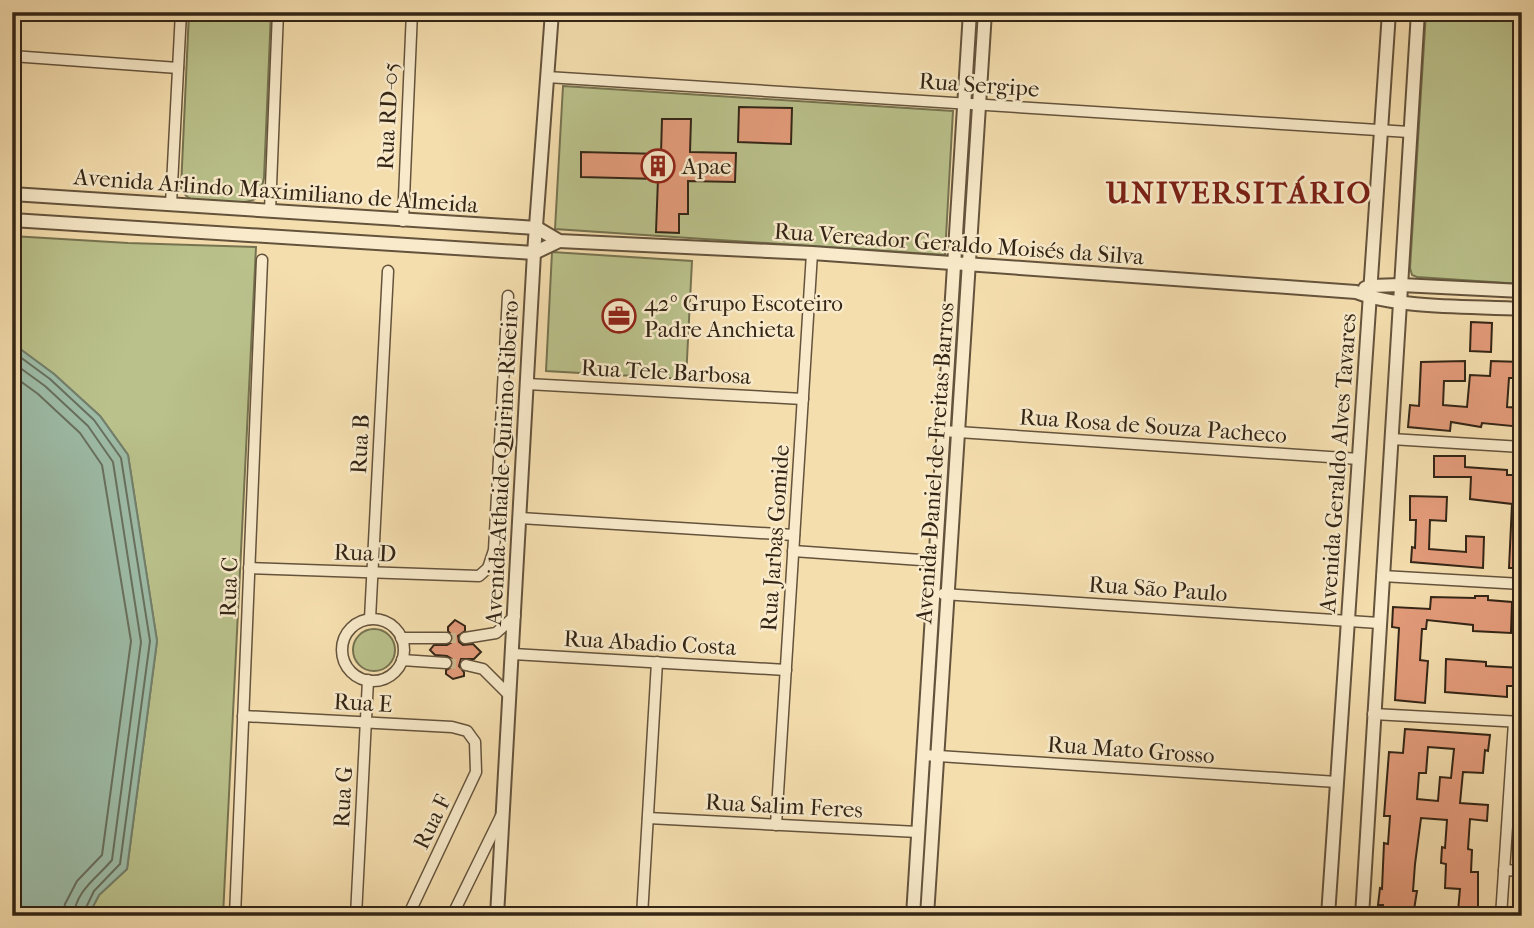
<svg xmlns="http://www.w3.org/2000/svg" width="1534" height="928" viewBox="0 0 1534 928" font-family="'IM FELL French Canon',serif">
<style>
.green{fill:#bac18b;stroke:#767350;stroke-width:2}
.water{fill:#9dbca7;stroke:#73806d;stroke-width:2}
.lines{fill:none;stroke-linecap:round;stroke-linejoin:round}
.shore{stroke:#68705e;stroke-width:2}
.building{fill:#e49c7b;stroke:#332516;stroke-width:2;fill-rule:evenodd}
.minor-tunnel{stroke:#ceb990;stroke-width:10;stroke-dasharray:10 5;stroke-linecap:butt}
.minor-casing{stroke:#64533c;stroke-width:13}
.tertiary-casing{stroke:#64533c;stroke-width:16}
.minor{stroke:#f8eaca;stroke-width:10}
.tertiary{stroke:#f8eaca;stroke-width:12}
.labels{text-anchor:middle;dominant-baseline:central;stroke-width:5;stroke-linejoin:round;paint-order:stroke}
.street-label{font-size:23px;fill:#332516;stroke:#f8eaca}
.poi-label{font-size:23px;fill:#332516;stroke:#f8eaca;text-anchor:start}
.district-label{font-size:30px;font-weight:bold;letter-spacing:2px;fill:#7a1f14;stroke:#f8eaca}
</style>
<rect width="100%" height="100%" fill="#f5deae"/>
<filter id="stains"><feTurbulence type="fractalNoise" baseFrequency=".00286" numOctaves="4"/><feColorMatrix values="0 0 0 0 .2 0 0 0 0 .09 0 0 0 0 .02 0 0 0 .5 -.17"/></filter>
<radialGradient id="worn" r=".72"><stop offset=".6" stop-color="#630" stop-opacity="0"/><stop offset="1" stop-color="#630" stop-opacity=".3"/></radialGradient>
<!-- green -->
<g class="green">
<path d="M 189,12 L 271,12 L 264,178 C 262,186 261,194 255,199 C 247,204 202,204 193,200 C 187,198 183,193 181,188 Z"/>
<polygon points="1426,12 1522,12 1522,284 1417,277 1412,275 1410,268"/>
<polygon points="563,86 953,111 945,255 555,229"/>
<polygon points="12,236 128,243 256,247 223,916 88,916 99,895 127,869 157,641 128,455 100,416 54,374 12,343"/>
<polygon points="552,252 692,261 686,379 546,371"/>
<circle cx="374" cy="650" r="21"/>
</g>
<!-- water -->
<polygon class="water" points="12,343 54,374 100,416 128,455 157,641 127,869 99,895 88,916 12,916"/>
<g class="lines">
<!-- shore -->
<g class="shore">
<polyline points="12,351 50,379 94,420 121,458 150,641 120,864 94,891 82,916"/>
<path d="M 12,362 L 45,386 L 88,426 L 113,462 L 141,642 L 112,860 C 98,877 75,891 74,916"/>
<polyline points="12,375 38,394 80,433 102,465 131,641 102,855 77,881 65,904 63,916"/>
</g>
</g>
<!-- building -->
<g class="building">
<polygon points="739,107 792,108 791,144 738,142"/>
<polygon points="662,119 691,119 690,152 736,153 735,182 688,181 688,214 679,214 679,233 656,232 658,179 581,177 581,152 661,154"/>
<polygon points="1471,322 1492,323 1491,352 1470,351"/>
<polygon points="1465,361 1465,381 1444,381 1443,405 1467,407 1470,375 1490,376 1491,361 1522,362 1522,378 1509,378 1507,407 1522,408 1522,427 1482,423 1481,427 1451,422 1450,431 1408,427 1410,405 1419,406 1421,362"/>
<polygon points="1434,456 1465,456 1465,467 1507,470 1507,475 1522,475 1522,568 1509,568 1512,504 1470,499 1471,477 1434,477"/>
<polygon points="1410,496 1447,497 1446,521 1430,520 1429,549 1466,552 1466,536 1484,537 1483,568 1411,562 1412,547 1415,548 1416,520 1410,520"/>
<polygon points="1475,596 1488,596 1488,600 1512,602 1511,633 1473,631 1473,625 1427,620 1426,629 1422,629 1420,660 1428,661 1425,703 1395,700 1399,628 1392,627 1393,607 1430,609 1431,597 1475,598"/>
<polygon points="455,620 465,626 465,631 458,636 459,642 463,645 473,644 481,652 474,659 461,659 459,666 464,672 464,676 453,679 446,674 446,670 452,667 452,659 447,656 435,655 430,650 434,645 447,645 452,642 453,637 448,631 448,627"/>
<polygon points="1446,659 1486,662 1486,666 1522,668 1522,686 1507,686 1507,697 1445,692"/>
<path d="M 1405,729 L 1490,735 L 1488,751 L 1485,750 L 1483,773 L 1463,772 L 1460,803 L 1488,805 L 1487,821 L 1470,819 L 1468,849 L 1472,850 L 1471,872 L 1478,872 L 1478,913 L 1458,911 L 1460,889 L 1445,888 L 1446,864 L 1441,863 L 1442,847 L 1445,848 L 1447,820 L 1421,818 L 1415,864 L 1413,891 L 1417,891 L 1413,916 L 1382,916 L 1383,905 L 1378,905 L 1380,888 L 1382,889 L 1384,843 L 1388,844 L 1390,816 L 1384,816 L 1389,752 L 1403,753 ZM 1428,747 L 1454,749 L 1451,778 L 1440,777 L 1438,801 L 1417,799 L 1419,773 L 1426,773 Z"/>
</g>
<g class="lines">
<!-- minor-tunnel -->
<g class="minor-tunnel">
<polyline points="446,638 465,638"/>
<polyline points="446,663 466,665"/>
</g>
<defs>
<g id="minor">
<polyline points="12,56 178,68"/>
<polyline points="547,77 1409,132"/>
<polyline points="171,204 181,12"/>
<polyline points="270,211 278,12"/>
<polyline points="403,221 412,12"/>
<polyline points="527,384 803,399"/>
<polyline points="943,431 1359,459"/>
<polyline points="1391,439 1522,447"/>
<polyline points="520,518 794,535"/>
<polyline points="793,551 935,561"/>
<polyline points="249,568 479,576 488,568 494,550 508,296"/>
<polyline points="1382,576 1522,584"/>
<polyline points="943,594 1379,623"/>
<polyline points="370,619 388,271"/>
<circle cx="373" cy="650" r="31"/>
<polyline points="401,638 446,638"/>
<polyline points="465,638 496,633 515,616"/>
<polyline points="513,654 786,670"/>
<polyline points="402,660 446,663"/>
<polyline points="466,665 483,669 510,696"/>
<polyline points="1373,714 1522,722"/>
<polyline points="243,716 452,727 467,731 475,742 476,772 408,916"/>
<polyline points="923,755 1337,782"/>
<polyline points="648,818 918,832"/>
<polyline points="776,825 812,253"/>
<polyline points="1504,870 1522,871"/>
<polyline points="235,916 262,260"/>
<polyline points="356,916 368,680"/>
<polyline points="452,916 501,816"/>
<polyline points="642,916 657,662"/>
<polyline points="1501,916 1514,722"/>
</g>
<g id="tertiary">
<path d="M 12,194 L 537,228 L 559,241 L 812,253 L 1356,292 C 1400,309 1473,306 1522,309"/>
<polyline points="12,220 534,253 559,241"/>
<polyline points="1365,288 1371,286 1401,285 1522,291"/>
<polyline points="497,916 534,253 552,12"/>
<polyline points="913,916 970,12"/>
<polyline points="927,916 985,12"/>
<polyline points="1328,916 1389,12"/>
<polyline points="1362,916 1418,12"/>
</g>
</defs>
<!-- minor casing -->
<use href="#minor" class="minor-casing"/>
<!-- tertiary casing -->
<use href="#tertiary" class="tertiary-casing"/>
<!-- minor -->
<use href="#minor" class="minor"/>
<!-- tertiary -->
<use href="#tertiary" class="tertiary"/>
</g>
<!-- icons -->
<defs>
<symbol id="building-ring" viewBox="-11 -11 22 22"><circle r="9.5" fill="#f8eaca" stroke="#8f2418" stroke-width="1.5"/><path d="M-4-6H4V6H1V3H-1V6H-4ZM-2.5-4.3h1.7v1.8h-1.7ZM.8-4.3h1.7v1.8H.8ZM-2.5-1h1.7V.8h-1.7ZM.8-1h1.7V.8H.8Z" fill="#8f2418"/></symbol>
<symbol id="office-ring" viewBox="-11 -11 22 22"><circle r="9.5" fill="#f8eaca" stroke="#8f2418" stroke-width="1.5"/><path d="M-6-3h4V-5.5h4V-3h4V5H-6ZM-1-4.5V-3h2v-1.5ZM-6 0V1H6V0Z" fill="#8f2418"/></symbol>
</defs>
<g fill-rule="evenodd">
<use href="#building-ring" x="639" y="147" width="38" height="38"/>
<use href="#office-ring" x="600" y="297" width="38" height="38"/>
</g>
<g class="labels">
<!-- street labels -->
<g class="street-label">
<text transform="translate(979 85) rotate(4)">Rua Sergipe</text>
<text transform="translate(388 116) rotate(-87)">Rua RD-05</text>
<text transform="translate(276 191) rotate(4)">Avenida Arlindo Maximiliano de Almeida</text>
<text transform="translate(959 244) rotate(4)">Rua Vereador Geraldo Moisés da Silva</text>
<text transform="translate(666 372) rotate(3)">Rua Tele Barbosa</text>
<text transform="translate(1153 426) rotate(4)">Rua Rosa de Souza Pacheco</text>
<text transform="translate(360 444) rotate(-87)">Rua B</text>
<text transform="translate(502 463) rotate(-87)">Avenida Athaide Quirino Ribeiro</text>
<text transform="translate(935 463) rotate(-86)">Avenida Daniel de Freitas Barros</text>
<text transform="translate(1338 463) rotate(-86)">Avenida Geraldo Alves Tavares</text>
<text transform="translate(775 538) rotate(-86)">Rua Jarbas Gomide</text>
<text transform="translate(365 553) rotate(2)">Rua D</text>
<text transform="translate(229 587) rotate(-88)">Rua C</text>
<text transform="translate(1158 589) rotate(4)">Rua São Paulo</text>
<text transform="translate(650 643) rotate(3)">Rua Abadio Costa</text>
<text transform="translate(363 703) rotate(3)">Rua E</text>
<text transform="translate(1131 750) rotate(4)">Rua Mato Grosso</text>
<text transform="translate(343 797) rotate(-87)">Rua G</text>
<text transform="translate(784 806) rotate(3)">Rua Salim Feres</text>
<text transform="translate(432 822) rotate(-64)">Rua F</text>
</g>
<!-- poi labels -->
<g class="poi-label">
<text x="682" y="166">Apae</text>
<text x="644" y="303">42º Grupo Escoteiro<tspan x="644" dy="26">Padre Anchieta</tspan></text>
</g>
<!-- district labels -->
<g class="district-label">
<text x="1239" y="193">UNIVERSITÁRIO</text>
</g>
</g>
<!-- margin -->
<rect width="1534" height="928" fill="none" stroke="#f5deae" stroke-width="42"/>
<rect x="14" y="14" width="1506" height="900" fill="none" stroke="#332516" stroke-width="3.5"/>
<rect x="21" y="21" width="1492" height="886" fill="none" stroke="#332516" stroke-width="2"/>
<rect width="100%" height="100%" filter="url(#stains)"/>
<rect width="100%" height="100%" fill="url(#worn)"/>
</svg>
